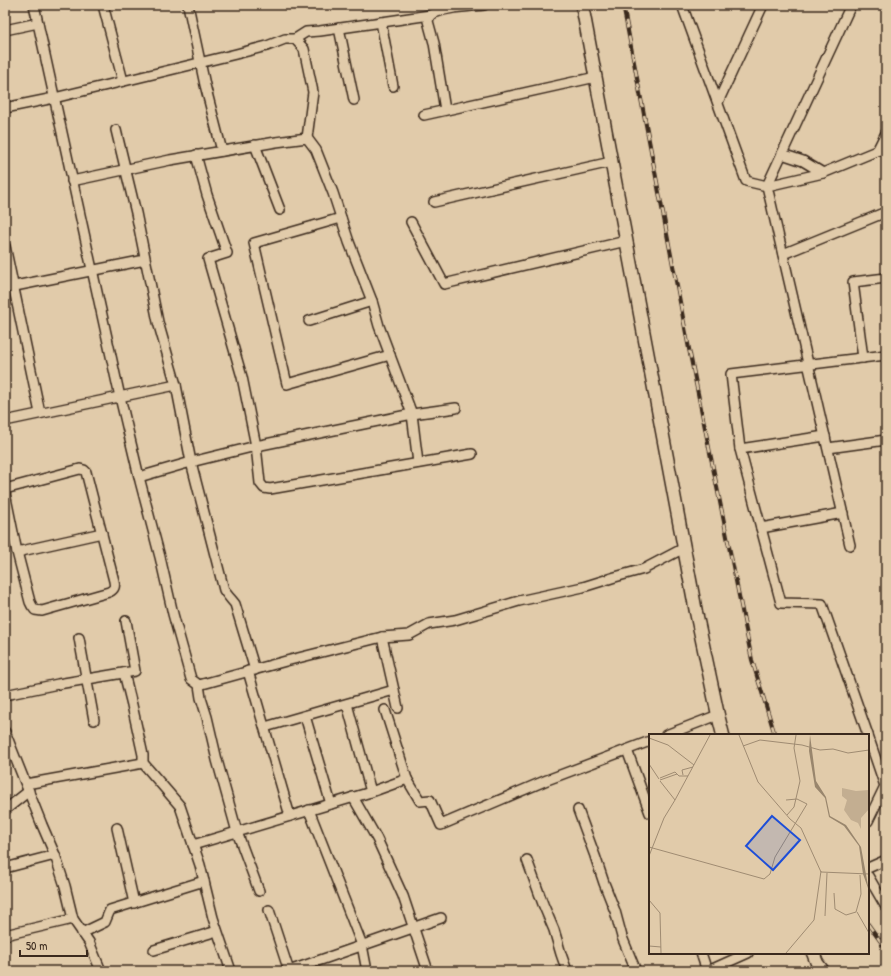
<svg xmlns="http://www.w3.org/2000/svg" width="891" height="976" viewBox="0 0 891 976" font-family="'Patrick Hand',sans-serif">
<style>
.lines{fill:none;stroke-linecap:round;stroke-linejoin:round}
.street-casing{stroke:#3b2a1e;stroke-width:12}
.secondary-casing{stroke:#3b2a1e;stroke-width:15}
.street{stroke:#e1cbaa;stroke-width:9}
.secondary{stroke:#e1cbaa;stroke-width:12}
.rail-casing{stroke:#3b2a1e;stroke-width:4}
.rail{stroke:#e1cbaa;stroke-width:2.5;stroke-dasharray:8;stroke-linecap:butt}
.inset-road{fill:none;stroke:#9f8b72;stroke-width:1}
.view{fill:#1d4ed8;fill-opacity:0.15;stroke:#1d4ed8;stroke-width:2}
.inset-edge{fill:none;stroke:#3b2a1e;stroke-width:2}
</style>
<rect width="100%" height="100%" fill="#e1cbaa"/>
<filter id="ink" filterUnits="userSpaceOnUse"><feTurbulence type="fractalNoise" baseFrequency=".025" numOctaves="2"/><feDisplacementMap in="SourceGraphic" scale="8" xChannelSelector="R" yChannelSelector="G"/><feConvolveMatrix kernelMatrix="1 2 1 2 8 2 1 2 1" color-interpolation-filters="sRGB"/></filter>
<g filter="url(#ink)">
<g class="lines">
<defs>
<g id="street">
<polyline points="34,5 120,397 140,481 160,557 173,614 191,679 199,685 201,698 207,717 217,760 237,832 259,891"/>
<polyline points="103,5 123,81"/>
<polyline points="188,5 205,85 222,151"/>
<polyline points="682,5 746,181 767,186 823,173 886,147"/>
<polyline points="430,15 428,21 434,43 445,110"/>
<polyline points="381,22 393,86"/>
<polyline points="339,28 354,100"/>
<polyline points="5,30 38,23"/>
<path d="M 295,39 L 306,32 L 320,31 L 430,15 C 445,7 467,7 484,5"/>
<polyline points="718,102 763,5"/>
<polyline points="5,108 54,98 236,54 267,46 285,39 295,39 304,49 313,92 307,138"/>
<polyline points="424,115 596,77"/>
<path d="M 116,130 L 136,213 L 158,322 L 176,385 L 191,462 L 224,590 C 227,595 231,599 235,604 L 255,670"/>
<polyline points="255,145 280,210"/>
<polyline points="877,151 886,133"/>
<polyline points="782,154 803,161 823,173"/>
<polyline points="196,155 207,195 227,253 208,259 242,377 256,446 260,483 264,488 270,489 472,454"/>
<polyline points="72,181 170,160 276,142 307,138 316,150 333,193 349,242 372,301 379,326 412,414 418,463"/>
<polyline points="434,202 611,162"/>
<polyline points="341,218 254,243 287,384 390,355"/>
<polyline points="411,222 444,284 626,241"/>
<polyline points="5,246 40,413"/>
<polyline points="783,254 886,212"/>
<polyline points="5,288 145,260"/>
<polyline points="309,321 372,301"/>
<polyline points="863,358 853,282 886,278"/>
<polyline points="5,421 176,385"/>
<polyline points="828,448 886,440"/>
<polyline points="740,449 825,436"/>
<polyline points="139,477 191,462 256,446 412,414 456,408"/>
<path d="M 5,489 L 80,469 L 84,470 L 86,472 L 114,581 C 115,586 115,589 109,592 L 42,611 L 35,610 L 32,606 L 30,602 L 17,552 L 5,493"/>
<polyline points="761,528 843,513"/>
<polyline points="850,545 767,186 851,5"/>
<polyline points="17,552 102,533"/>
<polyline points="382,637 398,708"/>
<polyline points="79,638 94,720"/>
<polyline points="248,671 290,816"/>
<polyline points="124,673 132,705 143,755 143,763 180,806 200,865 213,918 231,971"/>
<polyline points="199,685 286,661 382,637 409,635 429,624 455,620 519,601 583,587 615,577 644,569 684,548"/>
<polyline points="5,695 58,684 135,671 126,621"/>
<polyline points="347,704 371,792"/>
<polyline points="385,710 407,779"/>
<polyline points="305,716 331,804"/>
<polyline points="265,727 394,690"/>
<polyline points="5,732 42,825 55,855 65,886 73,919 89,942 101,971"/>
<polyline points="666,735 718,715"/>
<polyline points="868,735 822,604 781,603 740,449 731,374 886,355"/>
<polyline points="868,736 885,786 868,821"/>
<polyline points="627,750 650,813"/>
<polyline points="26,784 143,763"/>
<polyline points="353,797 377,839 403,896 428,971"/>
<polyline points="5,810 29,791"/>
<polyline points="309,810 362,945 367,971"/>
<polyline points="578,810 595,856 604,883 615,911 622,937 636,971"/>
<polyline points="117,828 134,903"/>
<polyline points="193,845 371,792 407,779 420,801 430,800 441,825 547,780 650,741"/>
<polyline points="527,860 543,904 554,930 561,954 567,971"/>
<polyline points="5,868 55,855"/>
<polyline points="868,868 886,860"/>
<polyline points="868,876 886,907"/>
<polyline points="269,910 289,971"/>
<polyline points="82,933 105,922 110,910 204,881"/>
<polyline points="5,935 73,919"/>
<polyline points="154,950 217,931"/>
<polyline points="701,953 707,971"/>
<polyline points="289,971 441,918"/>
<polyline points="708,971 748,953"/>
</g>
<g id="secondary">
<polyline points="582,5 696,612 718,715 723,735"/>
<polyline points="813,953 817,963 823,971"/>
</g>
</defs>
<!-- street casing -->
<use href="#street" class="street-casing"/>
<!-- secondary casing -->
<use href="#secondary" class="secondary-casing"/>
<!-- street -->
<use href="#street" class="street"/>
<!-- secondary -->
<use href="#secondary" class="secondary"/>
<defs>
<g id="rail">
<polyline points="623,5 690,354 752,660 775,735"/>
<polyline points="868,924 886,949"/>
</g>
</defs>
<!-- rail casing -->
<use href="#rail" class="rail-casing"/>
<!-- rail -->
<use href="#rail" class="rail"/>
</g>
</g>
<!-- overview -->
<g transform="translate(649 734)">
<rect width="220" height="220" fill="#e1cbaa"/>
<path d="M 193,54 L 207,57 L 220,56 L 220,75 L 212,84 L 212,95 L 209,89 L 202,86 L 195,76 L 198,66 L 193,62 Z" fill="#c3ae91"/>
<path d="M 161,1 L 167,47 L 177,63 L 181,82 L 197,91 L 212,113 L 220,157 L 214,140 L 210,112 L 195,92 L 180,83 L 176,64 L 166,53 L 160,17 Z" fill="#99866d"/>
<path class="inset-road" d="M 90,1 L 109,48 L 141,85 L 152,94 L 172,138 L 220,140M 0,4 L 19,11 L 45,31M 94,12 L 111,6 L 153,11 L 171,16 L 184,15 L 199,19 L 220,16M 0,30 L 10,45M 34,41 L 33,36 L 44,33M 11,44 L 26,38 L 30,42 L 39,42M 11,46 L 28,40M 11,47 L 26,66 L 61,1M 138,81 L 145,73 L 151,47 L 145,14 L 147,1M 0,113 L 115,145 L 121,140 L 126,123 L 158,70 L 148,65 L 137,66M 0,122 L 15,84 L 26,66M 185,159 L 186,175 L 197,181 L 207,178 L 212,160 L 211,141M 0,166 L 11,179 L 12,219M 208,178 L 220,199M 176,182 L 178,139M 0,212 L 12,213M 137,219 L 165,186 L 172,137"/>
<path class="view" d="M 123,82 L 151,106 L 124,136 L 97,112 Z"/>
<rect width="220" height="220" class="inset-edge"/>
</g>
<!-- margin -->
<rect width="891" height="976" fill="none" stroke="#e1cbaa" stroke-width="20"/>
<rect x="10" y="10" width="871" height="956" fill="none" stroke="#3b2a1e" stroke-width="1.5" filter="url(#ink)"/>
<!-- scale -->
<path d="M20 950v6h67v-6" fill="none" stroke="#3b2a1e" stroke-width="2"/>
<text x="26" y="950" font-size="12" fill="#3b2a1e" stroke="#e1cbaa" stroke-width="3" paint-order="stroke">50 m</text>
</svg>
